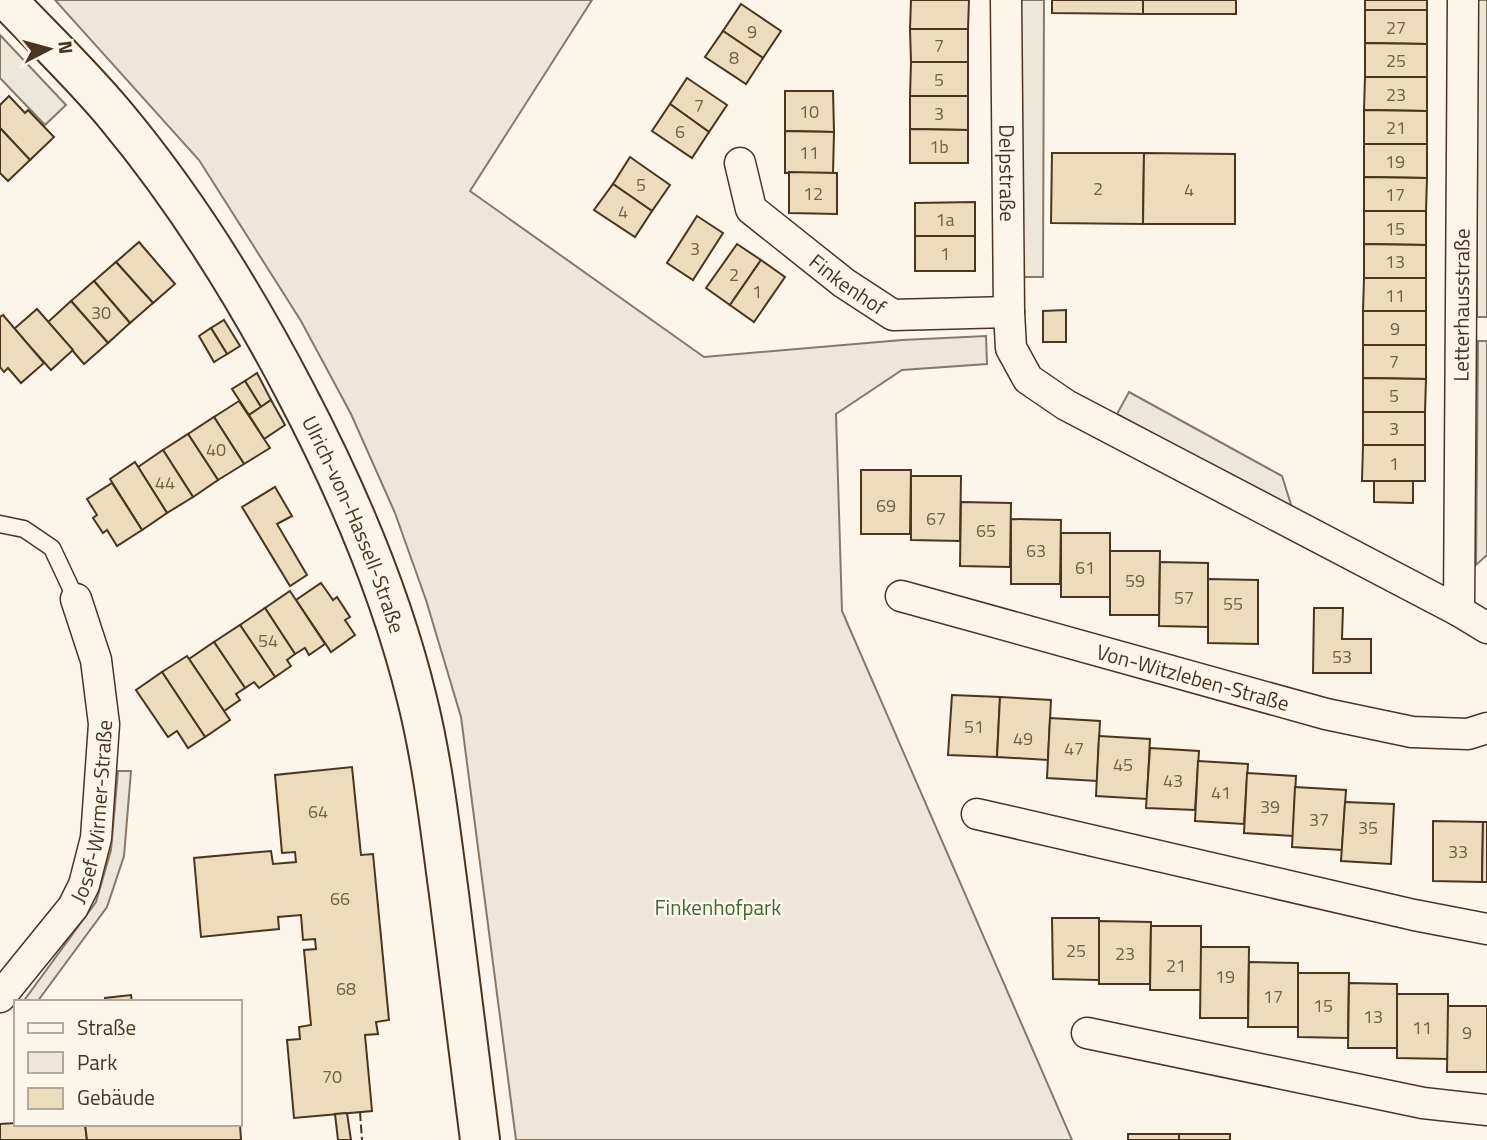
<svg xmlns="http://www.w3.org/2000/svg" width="1487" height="1140" viewBox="0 0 1487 1140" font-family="'Titillium Web',sans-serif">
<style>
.green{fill:#ede6d9;stroke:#887966;stroke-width:2}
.parking{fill:#ede7d9;stroke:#887966;stroke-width:2}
.building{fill:#ecdcbc;stroke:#4a3520;stroke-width:2}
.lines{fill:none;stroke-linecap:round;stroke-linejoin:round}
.lane-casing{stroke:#4a3520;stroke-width:19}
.street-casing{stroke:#4a3520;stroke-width:33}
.secondary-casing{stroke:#4a3520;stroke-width:42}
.lane{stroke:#fbf6e9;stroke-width:16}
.street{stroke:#fbf6e9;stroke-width:30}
.secondary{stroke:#fbf6e9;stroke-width:38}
.fence{stroke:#4a3520;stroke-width:2;stroke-dasharray:9 3.5;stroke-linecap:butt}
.labels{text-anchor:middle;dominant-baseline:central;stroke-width:5;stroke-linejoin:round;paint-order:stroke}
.number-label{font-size:18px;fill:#725f47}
.street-label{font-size:21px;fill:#4a3520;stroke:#fbf6e9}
.park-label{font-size:21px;fill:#436837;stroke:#fbf6e9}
</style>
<rect width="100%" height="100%" fill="#fbf6e9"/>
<!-- green -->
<polygon class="green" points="55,0 592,0 470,191 704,357 902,340 986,336 987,364 902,370 836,414 842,611 1072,1140 516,1140 461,717 426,600 395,513 351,414 301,321 199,160"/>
<!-- parking -->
<g class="parking">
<polygon points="1020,0 1044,0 1043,277 1019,277"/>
<rect x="1477" y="0" width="10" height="317"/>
<polygon points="0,35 66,105 45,125 0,78"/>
<polygon points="1478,341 1487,341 1487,555 1476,565"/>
<polygon points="1129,392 1282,476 1293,511 1117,414"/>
<polygon points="118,771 131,771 124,856 107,907 37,1002 23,1002 96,902 111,850"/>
</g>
<!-- building -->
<g class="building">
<polygon points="911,0 969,0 968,29 910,29"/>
<polygon points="1052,0 1143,0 1143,14 1052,13"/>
<rect x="1143" y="0" width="93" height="14"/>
<rect x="1365" y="0" width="62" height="10"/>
<polygon points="741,4 781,31 763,58 723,31"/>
<polygon points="1365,10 1427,10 1427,44 1365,43"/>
<polygon points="910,29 968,29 968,62 911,62"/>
<polygon points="723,31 763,58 746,84 705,57"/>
<polygon points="1365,43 1427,44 1427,77 1365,77"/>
<polygon points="911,62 968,62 968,96 910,96"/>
<polygon points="1365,77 1427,77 1427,111 1364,110"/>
<polygon points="687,78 727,105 709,132 670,104"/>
<polygon points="785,91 833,91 834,132 785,131"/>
<polygon points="9,96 25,113 28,110 54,137 30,160 0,128 0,105"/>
<polygon points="910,96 968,96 968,130 910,129"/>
<polygon points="670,104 709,132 692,158 652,131"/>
<polygon points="1364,110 1427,111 1427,144 1364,144"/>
<polygon points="0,128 30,160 8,181 0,173"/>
<polygon points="910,129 968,130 968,163 910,163"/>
<polygon points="785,131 834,132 833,173 785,173"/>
<polygon points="1364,144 1427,144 1427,178 1364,177"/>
<polygon points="1052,153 1144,153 1143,224 1051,223"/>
<polygon points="1144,153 1235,154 1235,224 1143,224"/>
<polygon points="630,157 670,185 652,211 613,184"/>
<polygon points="789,172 837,173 837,214 789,213"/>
<polygon points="1364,177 1427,178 1426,211 1364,211"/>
<polygon points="613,184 652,211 635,237 594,210"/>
<polygon points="975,202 975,236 915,236 915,203"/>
<polygon points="1364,211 1426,211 1426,245 1364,244"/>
<polygon points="697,216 723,233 693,280 667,263"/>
<rect x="915" y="236" width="60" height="35"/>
<polygon points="139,242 175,284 153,303 116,262"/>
<polygon points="737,244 761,260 730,305 706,288"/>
<polygon points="1364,244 1426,245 1426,278 1364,278"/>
<polygon points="761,260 785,277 754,322 730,305"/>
<polygon points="116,262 153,303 130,323 94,281"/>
<polygon points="1364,278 1426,278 1426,311 1363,311"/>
<polygon points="94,281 130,323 108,343 71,301"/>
<polygon points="71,301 108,343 84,364 48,322"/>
<polygon points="37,309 73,350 51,370 14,329"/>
<polygon points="1066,310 1066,342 1043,342 1043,311"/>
<rect x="1363" y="311" width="63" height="34"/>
<polygon points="3,315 44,363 21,383 8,368 4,372 0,367 0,317"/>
<polygon points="224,320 240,346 227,354 211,328"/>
<polygon points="211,328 227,354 214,362 199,336"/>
<polygon points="1363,345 1426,345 1426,379 1363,378"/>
<polygon points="257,373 271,400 261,407 245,381"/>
<polygon points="1363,378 1426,379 1425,412 1363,412"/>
<polygon points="245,381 261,407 249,415 232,389"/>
<polygon points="271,400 285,425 264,439 249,415"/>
<polygon points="239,401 270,448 244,464 214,417"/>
<rect x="1363" y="412" width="62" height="33"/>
<polygon points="214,417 244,464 218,480 188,434"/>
<polygon points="188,434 218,480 193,497 163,450"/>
<polygon points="1363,445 1425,445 1425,481 1362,481"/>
<polygon points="163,450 193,497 167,513 138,467"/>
<polygon points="135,462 167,513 142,530 110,479"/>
<polygon points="861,470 911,470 910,534 861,534"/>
<polygon points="911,476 961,476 960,541 911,540"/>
<polygon points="1374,481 1413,481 1413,503 1374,502"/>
<polygon points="112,483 142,530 117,546 107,530 103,533 93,518 97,515 87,499"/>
<polygon points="275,487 292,516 277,524 307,575 290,586 242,507"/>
<polygon points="961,502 1011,503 1010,567 960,566"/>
<polygon points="1011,519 1061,520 1060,584 1011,584"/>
<rect x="1061" y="533" width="49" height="64"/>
<polygon points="1110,551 1160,551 1159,615 1110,615"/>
<polygon points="1160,562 1208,563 1208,627 1159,626"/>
<polygon points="1208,579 1258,580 1258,644 1208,643"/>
<polygon points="321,583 333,600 337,597 350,617 345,620 355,635 331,652 296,600"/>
<polygon points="290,591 325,644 309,655 305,648 295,654 265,608"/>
<polygon points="265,608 295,654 287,660 291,666 275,677 240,625"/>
<polygon points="1314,608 1343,608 1342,639 1371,639 1371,673 1313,673"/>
<polygon points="240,625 275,677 259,688 254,682 245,688 214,642"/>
<polygon points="214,642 245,688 236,694 240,700 224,711 189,659"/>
<polygon points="187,656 230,720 205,737 162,672"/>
<polygon points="162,672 205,737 188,748 177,731 168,737 136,690"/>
<polygon points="952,695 1000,697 997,757 948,755"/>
<polygon points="1000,697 1051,700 1048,760 997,757"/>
<polygon points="1050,718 1100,721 1097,781 1047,778"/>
<polygon points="1099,736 1150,739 1147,799 1096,796"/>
<polygon points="1150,748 1199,751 1195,810 1146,808"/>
<polygon points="1198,761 1248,764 1244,824 1195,821"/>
<polygon points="352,767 361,855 373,854 389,1020 376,1022 378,1034 365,1035 372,1111 294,1118 287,1040 300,1039 299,1027 311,1025 304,950 316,949 315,939 303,940 301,915 278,917 279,929 201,937 194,858 271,851 273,864 296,862 295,852 282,853 275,775"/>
<polygon points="1247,773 1296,776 1293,836 1244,833"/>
<polygon points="1295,787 1346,790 1342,850 1292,847"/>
<polygon points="1345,802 1394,804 1391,864 1341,861"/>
<polygon points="1433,821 1483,822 1482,882 1433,881"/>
<polygon points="1483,822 1487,822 1487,882 1482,882"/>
<polygon points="1052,918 1099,918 1099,980 1053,979"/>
<polygon points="1099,921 1151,922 1150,984 1099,984"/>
<polygon points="1151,926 1201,926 1201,990 1150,990"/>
<polygon points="1201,947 1249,947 1248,1018 1200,1018"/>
<polygon points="1249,962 1298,963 1298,1027 1248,1027"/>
<polygon points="1298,973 1349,973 1348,1038 1298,1037"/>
<polygon points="1349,983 1397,984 1397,1048 1348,1048"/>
<polygon points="1397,994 1448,994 1448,1059 1397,1058"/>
<polygon points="131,995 132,1002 105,1002 105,998"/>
<polygon points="1448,1006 1487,1006 1487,1072 1447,1072"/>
<polygon points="347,1113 351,1140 338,1140 335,1114"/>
<polygon points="16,1123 85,1124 87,1140 0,1140 0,1124"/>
<polygon points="85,1124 240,1124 241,1140 87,1140"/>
<rect x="1128" y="1134" width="51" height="6"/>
<rect x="1179" y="1134" width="51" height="6"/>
</g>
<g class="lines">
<defs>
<polyline id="lane" points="0,524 24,529 52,548 76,599"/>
<g id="street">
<path id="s1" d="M 1006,0 L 1009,312 L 1011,348 L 1028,379 L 1066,405 L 1459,611 L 1487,628"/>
<path id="s2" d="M 740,163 L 751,209 L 844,283 L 893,315 L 1009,312"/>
<path id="s3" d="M 901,596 L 1326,714 L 1412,732 L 1468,734 L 1487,728"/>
<path id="s4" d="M 1459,611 L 1463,0"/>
<polyline points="977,814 1414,915 1487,929"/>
<path id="s5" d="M 0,997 L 73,907 L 84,885 L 96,838 L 104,724 L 96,660 L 76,599"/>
<polyline points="1087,1033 1423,1103 1487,1110"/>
</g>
<g id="secondary">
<path id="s6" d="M 7,0 C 43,38 82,75 116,116 C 186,200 245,295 296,393 C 347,490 391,592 417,699 C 433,763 440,828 449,894 C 460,976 470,1058 480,1140"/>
</g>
</defs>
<!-- lane casing -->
<use href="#lane" class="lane-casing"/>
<!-- street casing -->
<use href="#street" class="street-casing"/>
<!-- secondary casing -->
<use href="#secondary" class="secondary-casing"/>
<!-- lane -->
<use href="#lane" class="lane"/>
<!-- street -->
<use href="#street" class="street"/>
<!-- secondary -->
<use href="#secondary" class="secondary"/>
<!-- fence -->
<polyline class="fence" points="360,1112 362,1140"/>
</g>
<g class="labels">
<!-- number labels -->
<g class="number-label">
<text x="1396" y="27">27</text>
<text x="752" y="31">9</text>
<text x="939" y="45">7</text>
<text x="734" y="57">8</text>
<text x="1396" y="60">25</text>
<text x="939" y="79">5</text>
<text x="1396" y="94">23</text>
<text x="699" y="105">7</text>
<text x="809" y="111">10</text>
<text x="939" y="113">3</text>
<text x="1396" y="127">21</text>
<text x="680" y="131">6</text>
<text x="939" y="146">1b</text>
<text x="809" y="152">11</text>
<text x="1395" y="161">19</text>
<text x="641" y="184">5</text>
<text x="1098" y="188">2</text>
<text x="1189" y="189">4</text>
<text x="813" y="193">12</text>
<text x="1395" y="194">17</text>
<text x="623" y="211">4</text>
<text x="945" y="219">1a</text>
<text x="1395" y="228">15</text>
<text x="695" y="248">3</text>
<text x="945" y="253">1</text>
<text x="1395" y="261">13</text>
<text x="734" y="274">2</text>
<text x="757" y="291">1</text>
<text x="1395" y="295">11</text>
<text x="101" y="312">30</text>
<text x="1395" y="328">9</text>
<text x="1394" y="361">7</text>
<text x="1394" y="395">5</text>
<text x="1394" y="428">3</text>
<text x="216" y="449">40</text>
<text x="1394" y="463">1</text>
<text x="165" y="482">44</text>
<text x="886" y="505">69</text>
<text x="936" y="518">67</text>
<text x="986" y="530">65</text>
<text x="1036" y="550">63</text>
<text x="1085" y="567">61</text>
<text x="1135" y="580">59</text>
<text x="1184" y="597">57</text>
<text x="1233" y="603">55</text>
<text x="268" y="640">54</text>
<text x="1342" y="656">53</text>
<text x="974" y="726">51</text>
<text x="1023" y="738">49</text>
<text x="1074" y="748">47</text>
<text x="1123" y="764">45</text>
<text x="1173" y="780">43</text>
<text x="1221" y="792">41</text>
<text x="1270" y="806">39</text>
<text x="318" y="811">64</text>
<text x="1319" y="819">37</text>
<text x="1368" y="827">35</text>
<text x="1458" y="851">33</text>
<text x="340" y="898">66</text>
<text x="1076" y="950">25</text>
<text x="1125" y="953">23</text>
<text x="1176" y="965">21</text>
<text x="1225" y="976">19</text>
<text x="346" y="988">68</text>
<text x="1273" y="996">17</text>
<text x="1323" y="1005">15</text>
<text x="1373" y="1016">13</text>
<text x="1422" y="1027">11</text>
<text x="1467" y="1032">9</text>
<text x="332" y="1076">70</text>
</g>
<!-- street labels -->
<g class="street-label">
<text stroke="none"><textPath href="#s1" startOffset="173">Delpstraße</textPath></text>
<text stroke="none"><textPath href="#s2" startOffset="170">Finkenhof</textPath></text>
<text stroke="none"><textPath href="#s4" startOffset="306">Letterhausstraße</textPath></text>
<text stroke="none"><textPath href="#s6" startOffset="634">Ulrich-von-Hassell-Straße</textPath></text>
<text stroke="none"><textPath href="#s3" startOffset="303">Von-Witzleben-Straße</textPath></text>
<text stroke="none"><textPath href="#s5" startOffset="215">Josef-Wirmer-Straße</textPath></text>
</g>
<!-- park labels -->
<g class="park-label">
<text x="718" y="907">Finkenhofpark</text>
</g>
</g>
<!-- legend -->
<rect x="14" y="1000" width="228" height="126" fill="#fbf6e9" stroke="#b4a999" stroke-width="2"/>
<rect x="28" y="1023" width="35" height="10" fill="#fbf6e9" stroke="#b4a999" stroke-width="2"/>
<text x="77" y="1035" font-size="21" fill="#4a3520">Straße</text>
<rect x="28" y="1052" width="35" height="21" fill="#ede6d9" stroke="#b4a999" stroke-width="2"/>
<text x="77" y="1070" font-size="21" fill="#4a3520">Park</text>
<rect x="28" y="1088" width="35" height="21" fill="#ecdcbc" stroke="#b4a999" stroke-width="2"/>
<text x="77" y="1105" font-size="21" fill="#4a3520">Gebäude</text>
<!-- north arrow -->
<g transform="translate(49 49) rotate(84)" stroke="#fbf6e9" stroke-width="5" paint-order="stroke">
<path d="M0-5L12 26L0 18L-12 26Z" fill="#4a3520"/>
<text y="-10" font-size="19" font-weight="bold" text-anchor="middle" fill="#4a3520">N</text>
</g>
</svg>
